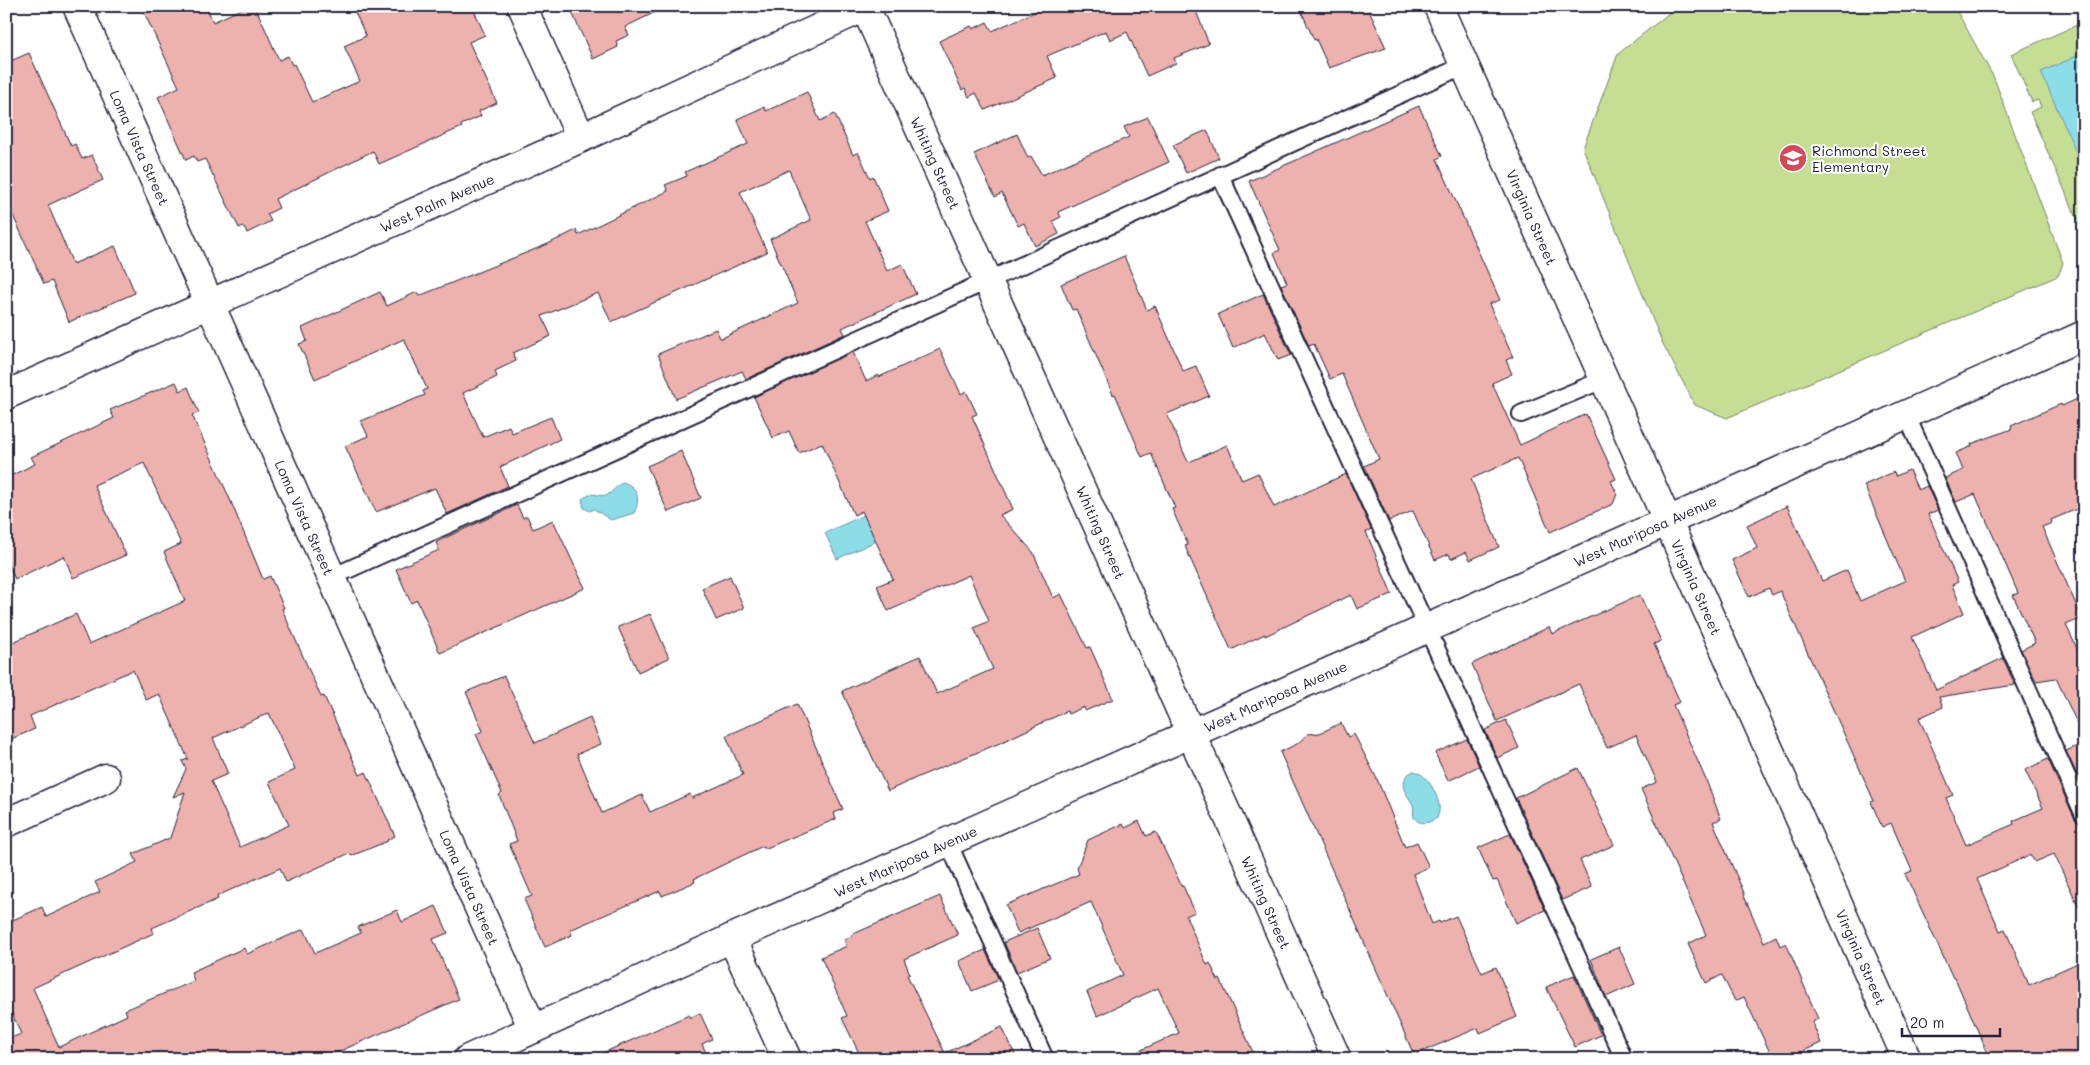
<svg xmlns="http://www.w3.org/2000/svg" width="2090" height="1065" viewBox="0 0 2090 1065" font-family="Mali,sans-serif">
<style>
.green{fill:#c6de94;stroke:#748068}
.water{fill:#8ddde9;stroke:#6292a3}
.building{fill:#edb1ae;stroke:#22223b;fill-rule:evenodd}
.lines{fill:none;stroke-linecap:round;stroke-linejoin:round}
.lane-casing{stroke:#22223b;stroke-width:20}
.street-casing{stroke:#22223b;stroke-width:31}
.secondary-casing{stroke:#22223b;stroke-width:31}
.lane{stroke:#fff;stroke-width:16}
.street{stroke:#fff;stroke-width:28}
.secondary{stroke:#fff;stroke-width:28}
.labels{text-anchor:middle;dominant-baseline:central;stroke-width:4;stroke-linejoin:round;paint-order:stroke}
.street-label{font-size:14px;fill:#22223b;stroke:#fff}
.poi-label{font-size:14px;fill:#22223b;stroke:#fff;text-anchor:start}
</style>
<rect width="100%" height="100%" fill="#fff"/>
<filter id="ink" filterUnits="userSpaceOnUse"><feTurbulence type="fractalNoise" baseFrequency=".02" numOctaves="2"/><feDisplacementMap in="SourceGraphic" scale="10" xChannelSelector="R" yChannelSelector="G"/><feConvolveMatrix kernelMatrix="1 2 1 2 8 2 1 2 1" color-interpolation-filters="sRGB"/></filter>
<g filter="url(#ink)">
<!-- green -->
<g class="green">
<polygon points="1678,6 1954,6 1994,78 2063,263 2058,276 1727,418 1695,405 1662,342 1583,148 1618,54"/>
<polygon points="2084,22 2084,234 2030,112 2041,107 2038,100 2032,102 2011,54"/>
</g>
<!-- water -->
<g class="water">
<polygon points="2084,53 2084,170 2041,72"/>
<path d="M 623,482 C 638,487 641,500 634,513 L 611,520 L 594,509 L 590,511 L 584,508 L 582,499 L 591,494 L 606,496 C 613,492 616,486 623,482 Z"/>
<polygon points="875,510 887,536 837,559 825,533"/>
<path d="M 1413,771 C 1426,772 1438,794 1439,806 C 1440,810 1438,815 1437,818 C 1430,823 1419,826 1414,817 C 1412,813 1415,809 1413,805 C 1410,798 1405,794 1403,786 L 1406,776 Z"/>
</g>
<!-- building -->
<g class="building">
<polygon points="141,6 206,6 213,22 248,6 255,6 279,60 288,56 292,65 294,64 312,102 360,81 344,46 366,36 352,6 472,6 485,35 469,42 497,103 479,111 481,116 461,125 462,127 379,164 373,151 275,199 279,208 267,214 271,221 247,233 243,226 239,228 205,159 197,162 194,156 186,160 158,97 179,87"/>
<polygon points="569,6 668,6 625,27 629,35 616,41 618,47 593,59"/>
<polygon points="1048,6 1194,6 1209,44 1174,58 1176,63 1147,76 1127,32 1110,40 1106,31 1047,56 1057,78 985,110 976,93 969,97 965,88 962,90 939,41 971,26 973,29 987,22 992,31"/>
<polygon points="1299,6 1367,6 1386,48 1329,68 1316,39 1314,40"/>
<polygon points="29,53 71,146 75,144 82,159 92,155 103,180 48,205 73,264 115,246 135,293 69,322 52,281 44,284 6,200 6,63"/>
<polygon points="807,92 820,121 835,114 853,155 858,152 870,178 873,176 888,211 865,221 887,271 902,264 916,294 842,328 845,334 746,379 742,371 676,399 658,354 716,329 720,338 722,338 798,303 770,239 811,220 789,170 740,192 767,252 611,322 598,293 542,316 551,336 513,353 516,361 495,371 497,377 463,393 483,437 509,426 512,433 551,417 560,439 500,467 508,486 447,514 435,488 376,512 345,446 368,436 361,421 425,395 423,391 427,389 404,339 315,379 299,344 307,341 302,328 380,292 387,306 417,292 419,296 548,244 576,230 578,235 668,191 665,185 687,176 685,172 748,144 737,119 764,107 766,111"/>
<polygon points="1419,106 1442,156 1437,159 1500,300 1489,304 1513,357 1506,360 1512,374 1492,383 1520,445 1586,414 1616,479 1611,481 1617,494 1613,504 1550,532 1518,458 1471,479 1499,547 1470,560 1466,552 1451,559 1449,554 1435,560 1413,511 1389,521 1364,466 1379,459 1342,374 1330,379 1314,344 1309,346 1281,285 1287,283 1274,253 1280,250 1249,181"/>
<polygon points="1148,117 1169,162 1058,212 1061,217 1053,221 1059,234 1035,246 1024,223 1018,226 1002,193 995,197 974,154 1017,134 1028,158 1031,156 1042,175 1129,137 1124,127"/>
<polygon points="1207,130 1219,158 1186,173 1173,145"/>
<polygon points="1124,256 1147,310 1155,306 1183,371 1196,366 1209,396 1167,414 1187,460 1189,462 1227,445 1242,480 1258,473 1274,507 1346,474 1371,529 1366,532 1392,594 1357,609 1351,595 1265,636 1265,634 1231,650 1190,558 1185,546 1188,545 1172,509 1175,508 1151,453 1142,457 1115,394 1113,395 1076,309 1072,310 1061,284"/>
<polygon points="1263,294 1291,355 1278,360 1265,333 1233,348 1218,314"/>
<polygon points="940,349 961,394 966,391 977,414 972,416 1013,509 1000,515 1033,552 1053,598 1061,594 1087,648 1090,647 1113,699 1085,711 1084,707 1068,714 1067,711 1000,743 918,777 888,791 842,691 920,656 937,694 993,669 974,628 989,621 969,575 888,611 877,586 893,579 862,511 854,515 822,443 799,453 789,431 773,438 754,397 853,352 866,381 878,375 879,377"/>
<path d="M 176,382 L 180,391 L 188,387 L 199,413 L 192,415 L 229,497 L 263,579 L 270,576 L 284,608 L 282,609 L 321,697 L 324,696 L 360,775 L 366,772 L 395,836 L 387,840 L 388,841 L 351,856 L 350,853 L 286,882 L 280,868 L 217,896 L 218,899 L 152,928 L 154,933 L 33,988 L 59,1047 L 127,1015 L 125,1010 L 194,981 L 191,972 L 244,948 L 247,954 L 304,929 L 315,953 L 361,933 L 358,927 L 397,910 L 402,922 L 436,906 L 448,933 L 433,939 L 459,999 L 322,1059 L 6,1059 L 6,1040 L 21,1034 L 6,1000 L 6,923 L 42,907 L 46,917 L 100,892 L 95,882 L 137,862 L 133,854 L 170,838 L 185,792 L 173,797 L 186,769 L 182,761 L 188,759 L 159,694 L 146,700 L 133,670 L 30,716 L 35,729 L 6,741 L 6,645 L 76,614 L 89,644 L 185,601 L 164,552 L 181,544 L 144,463 L 94,485 L 126,555 L 73,578 L 64,556 L 15,579 L 6,559 L 6,478 L 35,464 L 31,457 L 114,418 L 110,410 ZM 269,713 L 295,770 L 269,782 L 289,825 L 240,847 L 211,781 L 228,774 L 213,738 Z"/>
<polygon points="2084,396 2084,506 2051,520 2052,523 2042,527 2082,618 2066,625 2084,663 2084,738 2056,678 2036,681 2021,650 2035,643 2013,595 2018,593 1975,494 1956,502 1945,478 1963,470 1956,453 1972,446 1971,444 2012,429 2011,426 2061,404 2062,406"/>
<polygon points="681,451 701,498 668,512 647,466"/>
<polygon points="1909,470 1918,490 1927,486 1938,510 1928,514 1958,582 1952,585 1964,613 1912,637 1936,690 2003,658 2015,685 1939,697 1943,707 1919,718 1953,795 1946,798 1966,845 2014,824 2013,821 2043,808 2025,770 2048,759 2075,819 2079,823 2084,825 2084,918 2054,854 2035,862 2030,855 1977,879 2000,931 2005,929 2029,985 2084,960 2084,1059 1990,1059 1955,978 1953,978 1905,874 1912,871 1891,823 1882,827 1871,802 1874,801 1780,591 1772,595 1769,588 1749,597 1732,560 1757,548 1747,525 1787,506 1822,581 1847,570 1860,601 1905,581 1864,485 1894,472 1896,476"/>
<polygon points="517,505 523,518 527,516 533,529 553,520 585,588 440,653 417,600 411,603 396,569 439,550 436,542"/>
<polygon points="730,576 744,608 716,620 702,588"/>
<polygon points="1640,595 1661,641 1654,644 1680,702 1673,705 1706,780 1721,819 1713,822 1745,895 1744,896 1764,942 1776,936 1780,946 1786,943 1818,1019 1812,1022 1821,1043 1786,1059 1773,1059 1744,997 1735,1001 1722,975 1706,983 1688,944 1706,935 1641,789 1657,782 1636,735 1607,748 1579,684 1497,721 1472,664 1549,627 1552,634"/>
<polygon points="650,614 669,658 638,672 618,627"/>
<polygon points="504,676 535,743 590,718 601,744 577,754 602,813 642,795 650,812 690,794 692,798 743,775 726,736 797,704 843,809 834,813 836,819 764,849 763,846 731,861 694,879 695,882 662,896 660,891 570,930 572,935 545,947 524,899 532,896 509,844 517,841 499,795 502,793 476,734 483,731 466,692"/>
<polygon points="1506,720 1519,748 1497,758 1485,730"/>
<polygon points="1341,723 1348,737 1354,734 1377,779 1405,847 1417,842 1429,867 1413,874 1432,924 1439,921 1440,923 1456,916 1482,973 1496,967 1517,1017 1480,1033 1478,1028 1414,1055 1280,752 1297,744 1308,734 1320,733"/>
<polygon points="1467,739 1479,766 1448,781 1435,753"/>
<polygon points="2084,743 2084,790 2066,751"/>
<polygon points="1578,768 1614,845 1580,860 1592,887 1562,900 1516,798"/>
<polygon points="1139,821 1146,836 1156,832 1182,887 1183,886 1195,912 1186,916 1207,965 1210,963 1218,980 1220,979 1253,1052 1238,1059 1121,1059 1179,1033 1158,988 1097,1016 1087,992 1123,975 1091,902 1018,933 1006,905 1079,874 1077,868 1088,840 1123,824 1125,828"/>
<polygon points="1510,834 1545,910 1516,923 1497,880 1493,881 1478,848"/>
<polygon points="940,896 958,935 904,959 910,974 907,975 945,1053 1002,1027 1017,1059 862,1059 842,1018 847,1016 821,957 847,946 844,940 852,936 851,935"/>
<polygon points="1037,928 1050,958 1017,972 1004,942"/>
<polygon points="1619,947 1635,984 1606,997 1591,959"/>
<polygon points="985,950 999,980 972,991 959,961"/>
<polygon points="1574,975 1601,1035 1575,1047 1546,987"/>
<polygon points="700,1013 712,1039 702,1044 709,1059 589,1059 689,1015 690,1018"/>
</g>
<g class="lines">
<defs>
<g id="lane">
<polyline points="1220,175 1624,1059"/>
<polyline points="1521,414 1605,379"/>
<polyline points="1906,414 2084,815"/>
<polyline points="332,577 1465,65"/>
<polyline points="948,842 1045,1059"/>
</g>
<g id="street">
<path id="s1" d="M 77,6 L 533,1029"/>
<polyline points="522,6 581,138"/>
<path id="s2" d="M 865,7 C 1025,357 1179,709 1337,1059"/>
<path id="s3" d="M 6,395 L 581,138 L 867,6"/>
<polyline points="6,823 106,778"/>
<polyline points="732,938 787,1059"/>
<path id="s4" d="M 468,1059 L 732,938 L 1668,521"/>
</g>
<g id="secondary">
<path id="s5" d="M 1438,6 L 1907,1059"/>
<polyline points="1668,521 2084,335"/>
</g>
</defs>
<!-- lane casing -->
<use href="#lane" class="lane-casing"/>
<!-- street casing -->
<use href="#street" class="street-casing"/>
<!-- secondary casing -->
<use href="#secondary" class="secondary-casing"/>
<!-- lane -->
<use href="#lane" class="lane"/>
<!-- street -->
<use href="#street" class="street"/>
<!-- secondary -->
<use href="#secondary" class="secondary"/>
</g>
</g>
<!-- icons -->
<defs>
<symbol id="school-disc" viewBox="-11 -11 22 22"><circle r="9.5" fill="#d1495b" stroke="#fff"/><path d="M0-5L7-2L0 1L-7-2ZM-4 1L0 2.5L4 1V4Q0 6-4 4Z" fill="#fff"/></symbol>
</defs>
<g fill-rule="evenodd">
<use href="#school-disc" x="1777" y="142" width="32" height="32"/>
</g>
<g class="labels">
<!-- street labels -->
<g class="street-label">
<text stroke="none"><textPath href="#s1" startOffset="155">Loma Vista Street</textPath></text>
<text stroke="none"><textPath href="#s2" startOffset="171">Whiting Street</textPath></text>
<text stroke="none"><textPath href="#s3" startOffset="472">West Palm Avenue</textPath></text>
<text stroke="none"><textPath href="#s5" startOffset="231">Virginia Street</textPath></text>
<text stroke="none"><textPath href="#s1" startOffset="560">Loma Vista Street</textPath></text>
<text transform="translate(1645 531) rotate(-24)">West Mariposa Avenue</text>
<text stroke="none"><textPath href="#s2" startOffset="576">Whiting Street</textPath></text>
<text stroke="none"><textPath href="#s5" startOffset="636">Virginia Street</textPath></text>
<text stroke="none"><textPath href="#s4" startOffset="885">West Mariposa Avenue</textPath></text>
<text stroke="none"><textPath href="#s4" startOffset="480">West Mariposa Avenue</textPath></text>
<text stroke="none"><textPath href="#s1" startOffset="965">Loma Vista Street</textPath></text>
<text stroke="none"><textPath href="#s2" startOffset="981">Whiting Street</textPath></text>
<text stroke="none"><textPath href="#s5" startOffset="1041">Virginia Street</textPath></text>
</g>
<!-- poi labels -->
<g class="poi-label">
<text x="1812" y="150">Richmond Street<tspan x="1812" dy="16">Elementary</tspan></text>
</g>
</g>
<!-- margin -->
<rect width="2090" height="1065" fill="none" stroke="#fff" stroke-width="25"/>
<rect x="12" y="12" width="2065" height="1040" fill="none" stroke="#22223b" stroke-width="2" filter="url(#ink)"/>
<!-- scale -->
<path d="M1902 1028v8h98v-8" fill="none" stroke="#22223b" stroke-width="2.5"/>
<text x="1910" y="1028" font-size="15" fill="#22223b" stroke="#ffffff" stroke-width="4" paint-order="stroke">20 m</text>
</svg>
